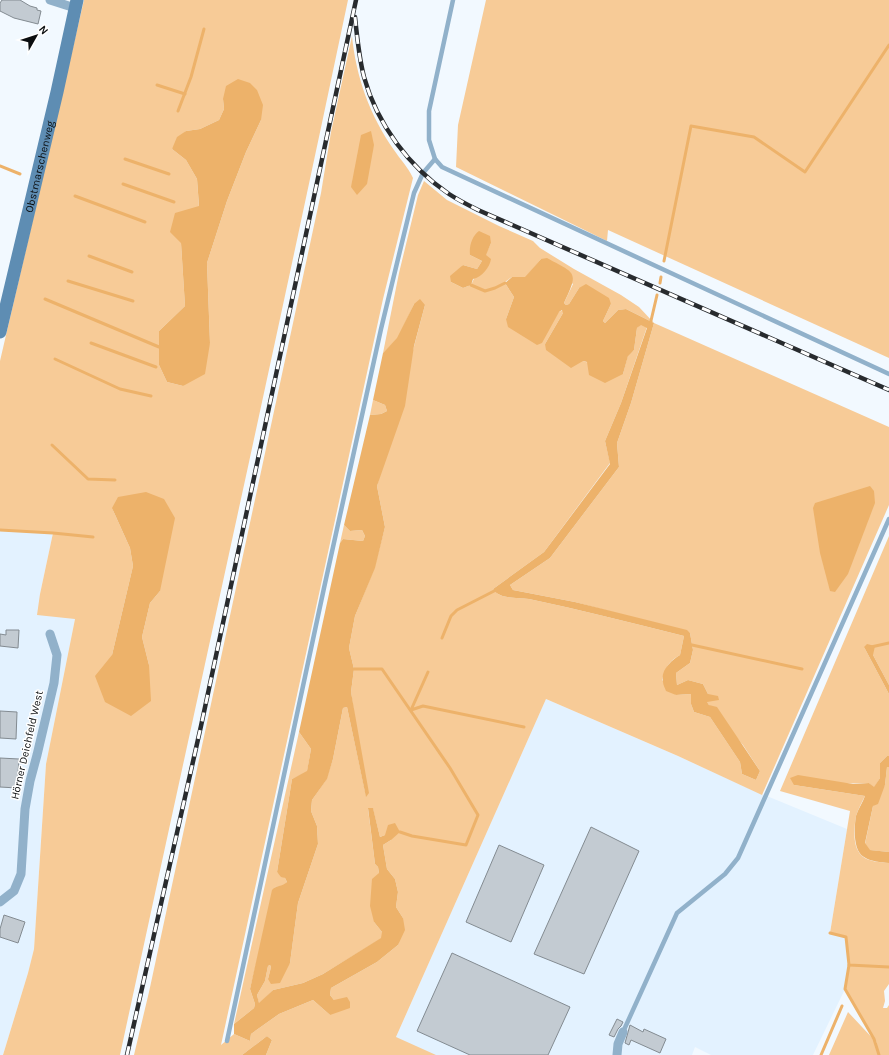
<svg xmlns="http://www.w3.org/2000/svg" width="889" height="1055" viewBox="0 0 889 1055" font-family="Karla,sans-serif">
<style>
.built{fill:#e3f2ff}
.green{fill:#f7cb97;fill-rule:evenodd}
.water{fill:#edb26a}
.lines{fill:none;stroke-linecap:round;stroke-linejoin:round}
.stream{stroke:#edb26a;stroke-width:3}
.building{fill:#c3cbd2;stroke:#838b91}
.lane{stroke:#91b1ca;stroke-width:4.5}
.street{stroke:#91b1ca;stroke-width:9}
.secondary{stroke:#5e8db3;stroke-width:13}
.rail-casing{stroke:#282b2e;stroke-width:4.5}
.rail{stroke:#fff;stroke-width:3;stroke-dasharray:9;stroke-linecap:butt}
.labels{text-anchor:middle;dominant-baseline:central;stroke-width:3;stroke-linejoin:round;paint-order:stroke}
.street-label{font-size:11px;fill:#0b0e10;stroke:#fff}
</style>
<rect width="100%" height="100%" fill="#f2f9ff"/>
<!-- built -->
<g class="built">
<polygon points="0,530 53,533 40,594 75,619 46,764 34,949 28,973 3,1055 0,1055"/>
<polygon points="546,699 678,756 752,790 847,829 830,933 846,937 849,965 845,989 813,1055 711,1055 695,1047 692,1055 388,1055"/>
</g>
<!-- green -->
<g class="green">
<path d="M 84,0 L 348,0 C 274,352 196,703 120,1055 L 3,1055 L 28,973 L 34,949 L 46,764 L 75,619 L 37,615 L 40,594 L 53,533 L 0,530 L 0,361 ZM 223,99 L 261,120 L 246,152 L 227,201 L 207,263 L 210,343 L 183,386 L 167,382 L 159,365 L 159,331 L 185,306 L 181,243 L 199,207 L 197,179 L 186,160 L 172,149 L 186,131 L 200,129 L 219,120 L 224,109 ZM 112,508 L 160,591 L 150,603 L 142,637 L 149,665 L 112,655 L 133,566 L 130,548 Z"/>
<polygon points="486,0 889,0 889,358 608,230 607,241 456,167 458,125"/>
<path d="M 352,36 C 356,77 370,116 394,150 C 400,159 408,167 413,178 L 383,299 L 221,1045 L 234,1034 L 250,1041 L 251,1034 L 279,1014 L 313,1000 L 330,1015 L 334,1000 L 330,995 L 331,988 L 377,962 L 398,945 L 403,918 L 396,907 L 398,892 L 395,879 L 387,869 L 383,845 L 391,840 L 385,835 L 380,837 L 373,809 L 368,809 L 375,864 L 378,867 L 379,873 L 374,922 L 382,932 L 382,938 L 323,974 L 303,983 L 273,990 L 259,1004 L 257,995 L 265,981 L 268,966 L 270,965 L 271,967 L 268,979 L 290,963 L 298,903 L 318,844 L 317,826 L 311,811 L 312,800 L 326,780 L 333,759 L 343,708 L 347,707 L 366,796 L 351,692 L 354,669 L 349,648 L 355,616 L 374,569 L 385,527 L 377,486 L 425,305 L 414,304 L 398,338 L 383,353 L 399,273 L 418,195 L 424,181 L 447,200 L 499,226 L 533,241 L 540,248 L 574,269 L 621,295 L 639,307 L 654,323 L 889,427 L 889,505 L 762,795 L 678,756 L 546,699 L 396,1037 L 436,1055 L 266,1055 L 272,1040 L 267,1036 L 242,1055 L 134,1055 L 149,992 L 321,193 L 331,132 ZM 491,243 L 471,285 C 475,286 479,289 483,290 C 492,292 505,282 512,277 L 525,278 L 541,259 L 573,284 L 564,303 L 566,305 L 569,304 L 579,288 L 611,304 L 603,321 L 605,323 L 618,310 L 626,309 L 654,323 L 631,403 L 617,443 L 619,467 L 550,558 L 510,585 L 513,590 L 575,602 L 690,633 L 693,650 L 690,663 L 676,673 L 677,685 L 688,680 L 703,684 L 708,694 L 706,701 L 709,705 L 743,745 L 760,771 L 756,780 L 742,774 L 740,762 L 710,717 L 694,712 L 691,704 L 691,694 L 676,695 L 662,680 C 666,667 668,662 680,655 L 684,636 C 632,623 581,610 529,599 C 518,597 500,600 493,589 L 544,552 L 610,463 L 605,441 L 621,403 L 647,327 L 641,324 L 637,328 L 634,350 L 628,355 L 623,374 L 583,361 L 545,344 L 563,313 L 563,310 L 559,312 L 506,319 L 514,297 L 505,283 C 489,292 487,292 471,285 L 463,288 L 451,282 L 463,265 L 477,269 L 482,261 L 470,255 Z"/>
<polygon points="373,400 385,405 387,411 381,414 370,415"/>
<polygon points="344,525 350,531 362,530 365,536 363,541 343,539 340,543"/>
<path d="M 889,536 L 889,685 L 873,655 L 864,647 L 889,694 L 889,756 L 887,756 L 880,763 L 880,778 L 874,788 L 869,783 L 794,785 L 865,796 C 862,802 858,809 856,816 C 854,828 852,847 862,856 C 869,862 880,862 889,863 L 889,984 L 884,991 L 885,1001 L 883,1008 L 887,1008 L 889,1005 L 889,1055 L 829,1055 L 848,1012 L 877,1043 L 845,989 L 849,965 L 846,938 L 830,933 L 850,811 L 780,791 Z"/>
<polygon points="299,732 311,749 307,772 292,779 277,872 285,878 287,882 284,886 275,887 250,989 255,1004 254,1008 234,1024"/>
<polygon points="887,767 889,767 889,852 869,850 865,844 873,806 885,785"/>
</g>
<!-- water -->
<g class="water">
<polygon points="238,79 250,83 257,90 263,105 261,120 246,152 227,201 207,263 210,343 205,374 183,386 167,382 159,365 159,331 185,306 181,243 170,232 175,213 199,206 197,179 186,160 172,149 177,137 186,131 200,129 219,120 224,109 223,99 226,86"/>
<polygon points="371,131 374,145 367,184 357,195 351,187 361,135"/>
<path d="M 479,231 L 490,236 L 491,243 L 486,255 L 491,259 C 490,267 482,277 473,279 L 471,285 L 463,288 L 451,282 L 450,276 L 463,265 L 477,269 L 482,261 L 470,255 C 469,246 472,236 479,231 Z"/>
<path d="M 547,258 C 576,274 579,271 564,303 L 566,305 L 569,304 L 579,288 L 586,284 L 609,298 L 611,304 L 603,321 L 605,323 L 618,310 L 626,309 L 654,323 L 631,403 L 617,443 L 619,467 L 550,558 L 510,585 L 513,590 L 575,602 L 687,630 L 690,633 L 693,650 L 690,663 L 676,673 L 677,685 L 688,680 L 703,684 L 708,694 L 718,696 L 719,700 L 707,702 L 709,705 L 717,707 L 760,771 L 756,780 L 742,774 L 740,762 L 710,717 L 694,712 L 691,704 L 691,694 L 676,695 L 666,691 C 665,688 663,685 663,682 C 660,670 672,660 680,655 L 684,636 C 632,623 581,610 529,599 C 517,597 500,600 493,589 L 544,552 L 610,464 L 605,441 L 621,403 L 647,328 L 641,325 L 637,328 L 634,350 L 628,356 L 623,374 L 605,383 L 589,375 L 587,362 L 583,361 L 571,368 L 546,350 L 545,344 L 563,313 L 562,310 L 559,312 L 542,343 L 537,345 L 508,327 L 506,319 L 514,297 L 505,283 L 512,277 L 525,277 L 541,259 Z"/>
<path d="M 420,299 L 425,305 L 414,346 L 405,406 L 377,486 L 385,527 L 375,568 L 355,616 L 349,648 L 354,669 L 351,692 L 369,793 L 366,797 L 347,707 L 343,708 L 333,759 L 327,779 L 312,800 L 311,811 L 317,826 L 318,844 L 298,903 L 290,963 L 280,983 L 271,984 L 268,979 L 271,967 L 270,965 L 268,966 L 265,981 L 257,995 L 259,1003 L 273,990 L 303,983 L 323,974 L 381,938 L 382,932 L 374,922 L 370,906 L 372,879 L 379,873 L 378,867 L 375,864 L 368,808 L 373,808 L 380,837 L 385,835 L 388,825 L 395,823 L 400,832 L 391,840 L 383,845 L 387,869 L 395,879 L 398,892 L 396,907 L 403,918 L 405,930 L 398,945 L 377,962 L 331,988 L 330,995 L 334,1000 L 347,997 L 350,1002 L 350,1008 L 330,1015 L 313,1000 L 279,1014 L 251,1034 L 250,1041 L 234,1034 L 234,1024 L 254,1008 L 255,1004 L 250,989 L 272,890 C 276,885 282,887 287,882 L 285,878 L 281,877 L 277,872 L 292,779 L 307,771 L 311,749 L 299,732 L 340,543 L 343,539 L 363,541 L 365,536 L 362,530 L 350,531 L 344,525 L 370,415 L 381,414 L 387,411 L 385,405 L 373,400 L 383,353 L 397,338 L 414,304 Z"/>
<polygon points="870,486 874,491 875,503 848,574 835,592 830,591 820,553 813,508 815,503"/>
<polygon points="146,492 164,499 175,518 160,591 150,603 142,637 149,665 151,701 131,716 105,702 95,676 112,655 133,566 130,548 112,508 118,497"/>
<polygon points="867,644 875,646 873,655 889,685 889,694 864,647"/>
<path d="M 887,756 L 889,756 L 889,767 L 887,767 L 885,785 L 878,804 L 873,806 L 865,843 L 870,850 L 889,852 L 889,863 C 880,862 872,862 864,857 C 853,851 854,828 856,816 C 858,809 863,802 865,796 L 794,785 L 790,778 L 798,775 L 853,784 L 869,783 L 874,787 L 880,778 L 880,763 Z"/>
<polygon points="267,1036 272,1040 266,1055 242,1055"/>
</g>
<g class="lines">
<!-- stream -->
<g class="stream">
<polyline points="157,85 185,94"/>
<polyline points="178,111 191,77 204,29"/>
<polyline points="125,159 169,174"/>
<polyline points="0,166 20,174"/>
<polyline points="123,184 174,202"/>
<polyline points="75,196 145,222"/>
<polyline points="89,256 132,272"/>
<polyline points="664,261 691,126 754,137 805,172 889,45"/>
<polyline points="68,281 133,301"/>
<polyline points="660,283 661,277"/>
<polyline points="471,285 485,291 495,288 505,283"/>
<polyline points="45,299 159,347"/>
<polyline points="650,325 657,295"/>
<polyline points="91,343 156,367"/>
<polyline points="55,359 120,389 151,396"/>
<polyline points="52,445 88,479 115,480"/>
<polyline points="0,530 53,533 93,537"/>
<polyline points="442,638 451,616 457,610 498,589"/>
<polyline points="692,645 802,669"/>
<polyline points="871,647 889,643"/>
<polyline points="354,669 382,669 450,768 478,815 466,845 412,836 400,832"/>
<polyline points="428,672 411,710 423,706 524,727"/>
<polyline points="830,933 846,937 849,965 889,967"/>
<polyline points="849,965 845,989 874,1039 879,1055"/>
<polyline points="821,1055 842,1006"/>
</g>
</g>
<!-- building -->
<g class="building">
<polygon points="2,0 20,0 30,6 37,8 37,10 41,11 38,24 14,18 0,11 0,3"/>
<polygon points="6,630 19,630 18,648 0,646 0,634 6,635"/>
<polygon points="0,711 17,712 16,739 0,738"/>
<polygon points="0,758 19,759 17,788 0,787"/>
<polygon points="591,827 639,851 584,974 534,954"/>
<polygon points="499,845 544,865 511,942 466,922"/>
<polygon points="4,915 25,922 18,943 0,937 0,929"/>
<polygon points="452,953 570,1007 548,1055 470,1055 417,1031"/>
<polygon points="617,1019 623,1022 621,1026 618,1029 614,1037 609,1035"/>
<polygon points="630,1025 643,1032 644,1029 666,1039 660,1053 631,1040 629,1045 625,1043"/>
</g>
<g class="lines">
<!-- lane -->
<g class="lane">
<polyline points="453,0 429,111 429,140 435,159 442,167 889,374"/>
<polyline points="623,1032 677,913 725,874 738,858 889,519"/>
<polyline points="227,1041 324,588 381,329 414,193 423,173 435,159"/>
</g>
<!-- street -->
<g class="street">
<polyline points="50,0 75,8"/>
<polyline points="0,902 14,891 21,874 25,809 30,781 37,755 54,683 57,655 50,634"/>
<polyline points="617,1055 618,1044 623,1032"/>
</g>
<!-- secondary -->
<path class="secondary" id="s1" d="M 0,332 L 57,92 L 77,0"/>
<defs>
<g id="rail">
<path d="M 355,17 C 357,37 359,58 364,77 C 377,124 409,167 449,194 C 458,200 468,205 478,210 L 889,390"/>
<polyline points="127,1055 201,726 356,0"/>
</g>
</defs>
<!-- rail casing -->
<use href="#rail" class="rail-casing"/>
<!-- rail -->
<use href="#rail" class="rail"/>
</g>
<g class="labels">
<!-- street labels -->
<g class="street-label">
<text stroke="none"><textPath href="#s1" startOffset="170">Obstmarschenweg</textPath></text>
<text transform="translate(27 745) rotate(-77)">Hörner Deichfeld West</text>
</g>
</g>
<!-- north arrow -->
<g transform="translate(36 36) rotate(51)" stroke="#ffffff" stroke-width="3" paint-order="stroke">
<path d="M0-3L7 15L0 10L-7 15Z" fill="#0b0e10"/>
<text y="-6" font-size="11" font-weight="bold" text-anchor="middle" fill="#0b0e10">N</text>
</g>
</svg>
